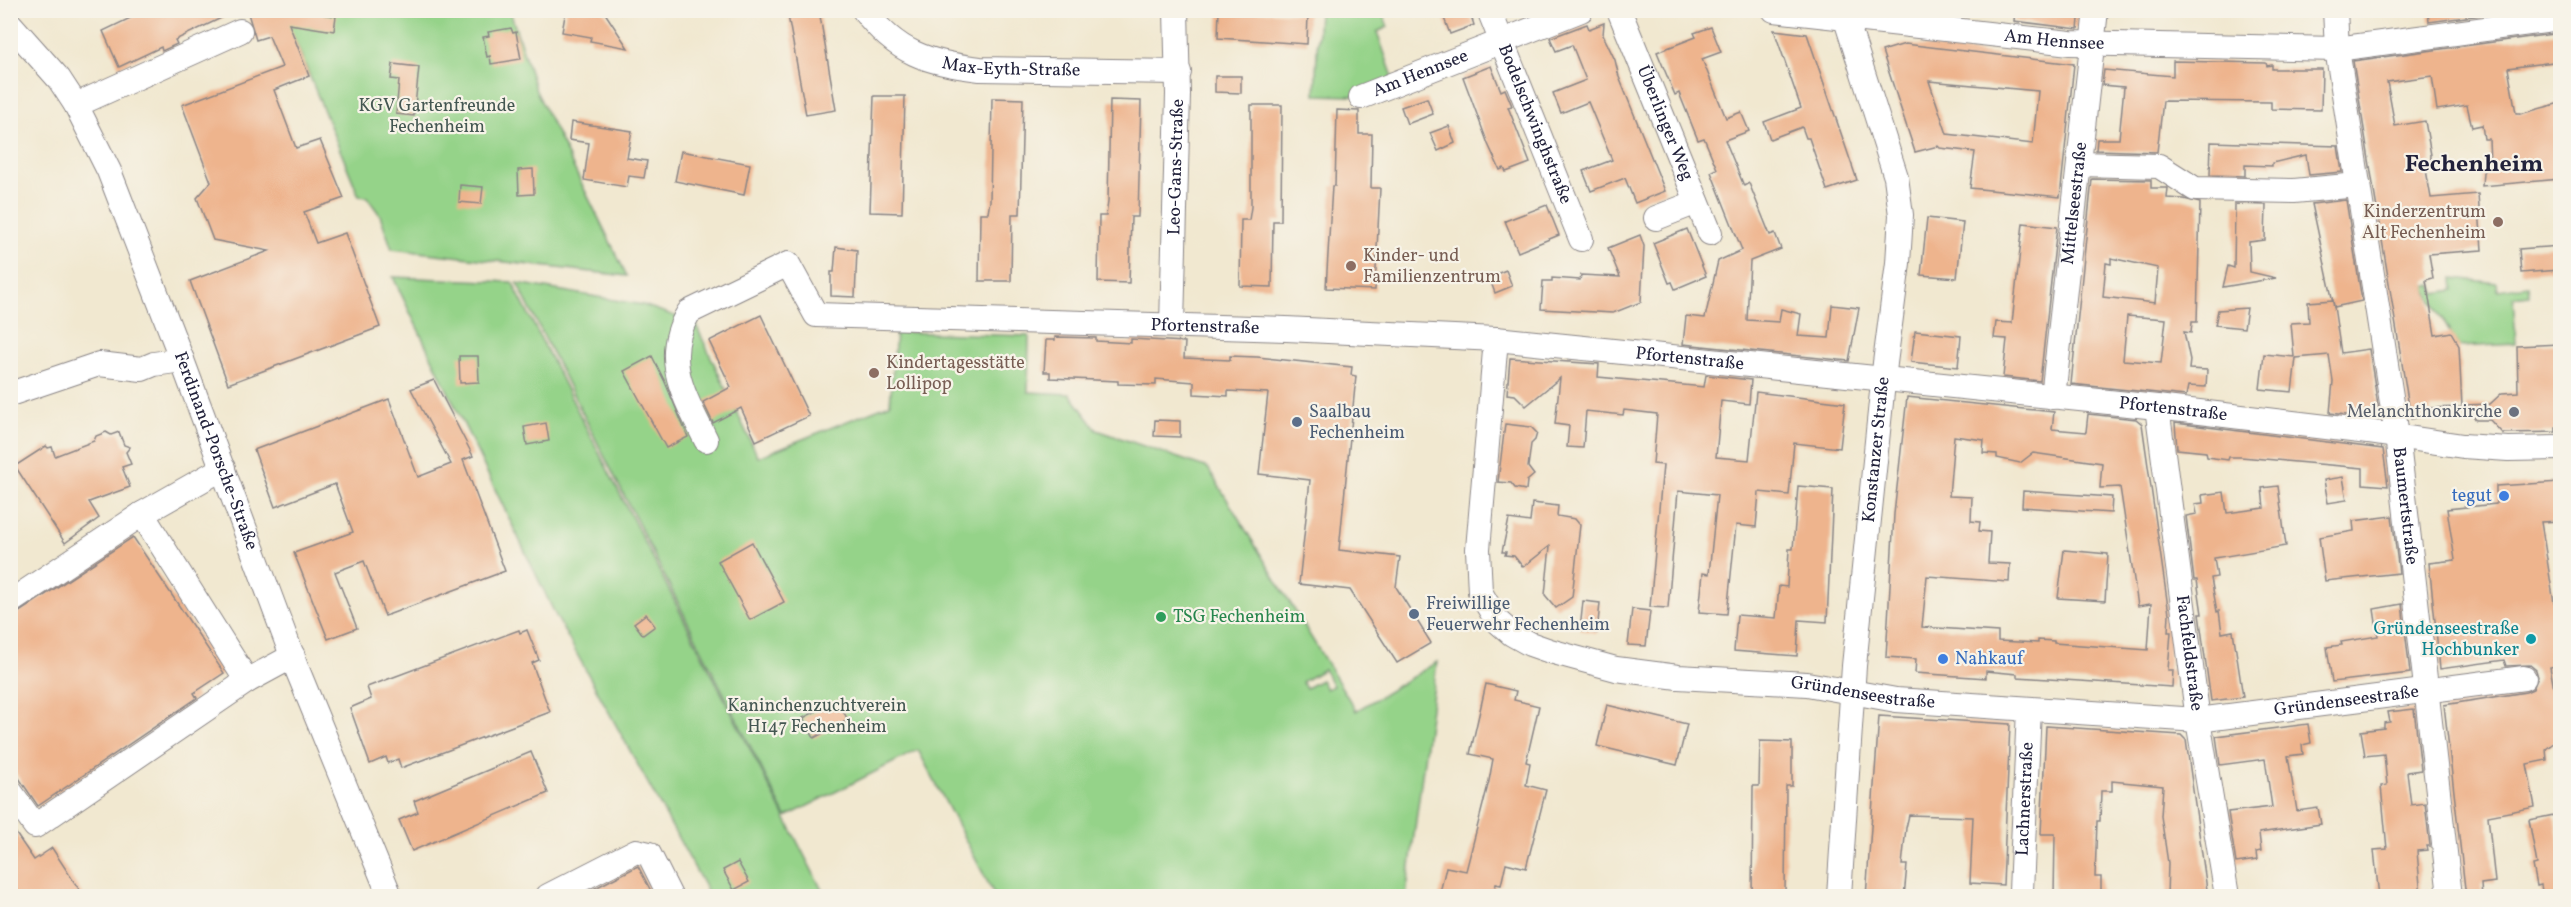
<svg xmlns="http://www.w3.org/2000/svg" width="2571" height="907" viewBox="0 0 2571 907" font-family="Vollkorn,serif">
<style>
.green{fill:#95d389;stroke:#5c7a62;stroke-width:1.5;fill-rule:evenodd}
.building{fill:#eeb48d;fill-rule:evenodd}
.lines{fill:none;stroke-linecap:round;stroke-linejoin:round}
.minor-casing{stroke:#8a8586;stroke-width:26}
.minor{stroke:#fff;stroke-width:24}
.education-dot{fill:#8d6e63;stroke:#f7f3e8;stroke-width:2}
.worship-dot{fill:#6b7280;stroke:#f7f3e8;stroke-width:2}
.service-dot{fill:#5c6f8a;stroke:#f7f3e8;stroke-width:2}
.shop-dot{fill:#3f7fe0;stroke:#f7f3e8;stroke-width:2}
.leisure-dot{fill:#2e9e5b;stroke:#f7f3e8;stroke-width:2}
.culture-dot{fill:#0f9aa8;stroke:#f7f3e8;stroke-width:2}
.labels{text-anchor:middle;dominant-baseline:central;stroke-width:4.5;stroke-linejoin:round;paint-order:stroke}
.street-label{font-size:18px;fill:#22223b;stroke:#f7f3e8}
.park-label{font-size:18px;fill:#445752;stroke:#f7f3e8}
.education-label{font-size:18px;fill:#785e54;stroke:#f7f3e8;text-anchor:start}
.service-label{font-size:18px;fill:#4e5e75;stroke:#f7f3e8;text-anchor:start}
.worship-label{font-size:18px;fill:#5b616d;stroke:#f7f3e8;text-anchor:end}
.shop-label{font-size:18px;fill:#366cbe;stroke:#f7f3e8;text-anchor:end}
.leisure-label{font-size:18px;fill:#27864d;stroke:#f7f3e8;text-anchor:start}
.culture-label{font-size:18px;fill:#0d838f;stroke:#f7f3e8;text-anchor:end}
.district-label{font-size:24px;font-weight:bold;fill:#22223b;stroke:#f7f3e8}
</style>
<rect width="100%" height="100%" fill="#f7f3e8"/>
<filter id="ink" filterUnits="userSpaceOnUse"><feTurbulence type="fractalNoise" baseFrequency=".0167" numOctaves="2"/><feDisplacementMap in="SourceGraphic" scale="12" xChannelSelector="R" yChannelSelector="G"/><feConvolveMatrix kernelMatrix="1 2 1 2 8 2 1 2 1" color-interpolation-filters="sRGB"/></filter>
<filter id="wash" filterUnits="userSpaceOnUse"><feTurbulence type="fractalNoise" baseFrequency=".008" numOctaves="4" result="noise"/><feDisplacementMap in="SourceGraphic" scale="24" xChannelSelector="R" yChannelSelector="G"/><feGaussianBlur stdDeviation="1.35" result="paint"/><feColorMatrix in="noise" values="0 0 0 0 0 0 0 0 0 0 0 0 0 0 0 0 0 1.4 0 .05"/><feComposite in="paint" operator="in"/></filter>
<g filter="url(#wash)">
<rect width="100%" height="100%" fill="#f1e8d0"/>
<!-- green -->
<g class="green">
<polygon points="266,11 510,11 536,91 627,276 392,249 380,215 367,197 359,196 294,38"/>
<polygon points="1319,11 1382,11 1388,27 1377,32 1394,80 1352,96 1315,95"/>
<polygon points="393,277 512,282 825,896 710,896 556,616"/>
<polygon points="2453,278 2497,283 2498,290 2528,286 2529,295 2513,297 2516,344 2459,347 2431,299 2426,287 2433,285 2436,293 2454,290"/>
<path d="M 517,283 L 643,305 L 695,323 L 758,457 L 890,404 L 896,332 L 1029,336 L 1028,392 L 1070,394 L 1097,430 L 1208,468 L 1356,711 L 1437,662 L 1406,896 L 995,896 L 918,750 L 786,817 ZM 1324,669 L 1333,686 L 1326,689 L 1321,680 L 1306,688 L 1302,682 Z"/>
</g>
<g id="blocks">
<!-- building -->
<g class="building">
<polygon points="147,10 238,10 175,40 177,44 162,51 161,47 119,67 103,31"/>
<polygon points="247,10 321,10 321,14 336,16 334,31 289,24 309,76 274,90 296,148 320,140 344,198 304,212 316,243 345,233 380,327 228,384 190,281 269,251 213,240 197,198 211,182 182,105 282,67 269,36 256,40"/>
<polygon points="566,10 603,10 628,48 590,41 591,37 562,32"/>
<polygon points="787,10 819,10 836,110 806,115"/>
<polygon points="1219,10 1308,14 1307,44 1218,38"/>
<polygon points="1441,10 1469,10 1474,25 1450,34"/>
<polygon points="2015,10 2080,10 2078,29 2014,21"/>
<polygon points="2428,10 2480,10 2480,15 2429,22"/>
<polygon points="1604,23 1603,35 1615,60 1619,77 1665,191 1635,203 1625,178 1591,191 1583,171 1612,160 1588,102 1561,113 1553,93 1586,80 1572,45 1556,51 1550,38 1587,24 1589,29"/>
<polygon points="1711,27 1721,52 1702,59 1726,118 1741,112 1749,131 1725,140 1744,186 1749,183 1770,235 1775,233 1781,249 1750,261 1747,320 1779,322 1781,309 1801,314 1798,336 1829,338 1832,305 1859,308 1849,361 1683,344 1686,316 1705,318 1718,261 1742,250 1711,172 1717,169 1704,138 1698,140 1679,93 1675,95 1657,52 1696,37 1694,33"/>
<polygon points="511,28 513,33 516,32 521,59 491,64 490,56 487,57 483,37 489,36 488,32"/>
<polygon points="1774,30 1807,34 1857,180 1827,190 1809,138 1806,138 1802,127 1770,139 1764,122 1801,108"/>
<polygon points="2560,33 2560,61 2508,68 2516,113 2520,113 2520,114 2560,103 2560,179 2482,186 2483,172 2490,164 2489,139 2484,139 2482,125 2472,127 2467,105 2437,110 2432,76 2387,82 2395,126 2425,121 2431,155 2430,169 2426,170 2431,198 2478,194 2482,250 2429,254 2433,278 2426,280 2435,335 2451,332 2459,346 2462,407 2430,408 2431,415 2411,419 2353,61"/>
<path d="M 1905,44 L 2074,64 L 2060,197 L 1970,188 L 1975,152 L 1940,148 L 1938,146 L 1915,152 L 1882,51 ZM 1929,81 L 2038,91 L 2033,144 L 1947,134 Z"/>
<polygon points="2173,61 2266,63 2267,66 2272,65 2272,69 2322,69 2321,110 2271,109 2271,102 2163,101 2157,152 2096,150 2097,139 2119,139 2124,87 2102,85 2104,70 2173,76"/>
<polygon points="393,64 419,67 414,116 396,114 399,80 391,79"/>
<polygon points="1491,66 1501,91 1505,89 1512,106 1508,107 1530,163 1506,172 1504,168 1500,170 1488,144 1463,77"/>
<polygon points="1215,76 1241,76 1241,93 1215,92"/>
<polygon points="874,96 905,96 902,213 870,212"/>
<polygon points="992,98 1023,99 1020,214 1012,214 1011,281 979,281 980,213 988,213 990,201"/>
<polygon points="1427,98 1433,114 1407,124 1401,107"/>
<polygon points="1110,100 1141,101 1138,217 1131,217 1129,283 1098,282 1099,216 1106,216 1108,202"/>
<polygon points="1251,105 1282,105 1281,221 1273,221 1272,287 1240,286 1241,220 1249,220 1251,207"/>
<polygon points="1337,110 1359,111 1359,134 1372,134 1371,188 1380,188 1375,290 1326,288 1332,186 1335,186"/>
<polygon points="571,122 632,131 627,158 647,161 644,178 629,176 627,187 584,180 589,143 569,140"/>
<polygon points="1449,126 1455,143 1438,151 1430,133"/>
<polygon points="2211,142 2338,146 2342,172 2309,175 2306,155 2272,163 2272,166 2245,165 2245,176 2210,175"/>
<polygon points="681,151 750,164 744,195 675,181"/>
<polygon points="533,169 534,194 519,195 518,170"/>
<path d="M 2092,179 L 2151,180 L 2151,188 L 2168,188 L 2167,198 L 2184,199 L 2200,203 L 2197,322 L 2192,322 L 2191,333 L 2184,332 L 2190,360 L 2189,369 L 2207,370 L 2206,387 L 2188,386 L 2186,396 L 2071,384 ZM 2111,258 L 2158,268 L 2155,303 L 2103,297 L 2106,263 L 2111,264 ZM 2127,316 L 2166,319 L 2161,363 L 2123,360 Z"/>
<polygon points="460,185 483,187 481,204 459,202"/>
<polygon points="2346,200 2362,301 2334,307 2312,204"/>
<polygon points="2235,204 2266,205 2265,240 2249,242 2250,272 2276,278 2223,287 2228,266 2234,268"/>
<polygon points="1547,205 1559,235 1518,252 1505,221"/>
<polygon points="1927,218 1963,222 1957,278 1921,275"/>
<polygon points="2023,223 2057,227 2040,381 2003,377 2007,339 1994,338 1996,322 2012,323"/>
<polygon points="1687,229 1706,276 1675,289 1672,282 1669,283 1653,243"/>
<polygon points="1640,235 1644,246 1641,302 1613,313 1541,309 1543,281 1552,281 1552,278 1580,280 1581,275 1620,277 1608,248"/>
<polygon points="2560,246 2560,270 2521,273 2519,249"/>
<polygon points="836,247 857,250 855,297 831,296 831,272 834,272"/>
<polygon points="1506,270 1512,286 1495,293 1489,277"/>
<polygon points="2333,300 2341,353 2369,349 2379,412 2373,418 2330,413 2333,381 2329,355 2296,358 2292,392 2260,389 2264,354 2294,357 2291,323 2309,322 2308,302"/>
<polygon points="2247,308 2244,328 2215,325 2218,310"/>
<polygon points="761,315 809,416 756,441 741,408 713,423 703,402 731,387 709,341"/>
<polygon points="1915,331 1961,336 1958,367 1911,362"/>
<polygon points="1055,337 1096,338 1096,341 1131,343 1131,339 1185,342 1184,358 1230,360 1230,356 1257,357 1352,367 1351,375 1356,376 1339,550 1400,557 1396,587 1431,643 1397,663 1350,590 1299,584 1310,480 1259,474 1268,393 1228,391 1228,396 1194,394 1194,382 1156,379 1156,385 1118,384 1118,381 1050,378 1050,372 1044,372 1046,340 1055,340"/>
<polygon points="2560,344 2560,428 2556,428 2556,432 2502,433 2490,420 2476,420 2466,405 2490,404 2502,393 2518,392 2517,346"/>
<polygon points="459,356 478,356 479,382 460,383"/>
<polygon points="652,356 665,382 688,437 666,448 624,371"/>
<polygon points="1510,358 1599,364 1598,377 1704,387 1706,375 1751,380 1749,404 1721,401 1716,457 1749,460 1756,392 1845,403 1840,448 1794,443 1789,495 1759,492 1756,527 1736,525 1727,614 1699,612 1703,573 1709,574 1717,495 1678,491 1668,608 1650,607 1663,465 1653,464 1657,414 1624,410 1623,415 1586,411 1583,448 1567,447 1569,426 1555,424 1560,378 1526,406 1515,395 1507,394"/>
<polygon points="434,380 473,456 463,460 505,571 385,616 364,561 335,572 357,628 328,639 294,553 353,532 335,484 275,507 254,450 389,399 418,477 451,464 411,389"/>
<path d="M 1907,397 L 2054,412 L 2052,429 L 2086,432 L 2088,414 L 2136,419 L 2142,424 L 2169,614 L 2168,632 L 2171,632 L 2168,670 L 2173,670 L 2172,687 L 2017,677 L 2017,674 L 1986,671 L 1986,678 L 1915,673 L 1916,659 L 1886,657 L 1894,514 ZM 1954,436 L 1984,440 L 1983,453 L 1997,454 L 1997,458 L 2020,463 L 2033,453 L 2102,463 L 2100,488 L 2120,487 L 2138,606 L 2151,604 L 2148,650 L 2054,643 L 2054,641 L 2038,640 L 2038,643 L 1998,641 L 1998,632 L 1922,627 L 1927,576 L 2009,582 L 2010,564 L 1988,563 L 1990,532 L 1979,531 L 1980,522 L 1971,521 L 1972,497 L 1949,496 Z"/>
<polygon points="1155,420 1180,421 1180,437 1154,436"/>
<polygon points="546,423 549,441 527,445 524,427"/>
<polygon points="2175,423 2383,449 2388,486 2363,484 2363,468 2241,457 2229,457 2228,460 2207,457 2206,452 2177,449"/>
<polygon points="1505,424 1531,427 1537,433 1535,440 1531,444 1528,467 1534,475 1527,481 1526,490 1515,488 1511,483 1498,482"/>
<polygon points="106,432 111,435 119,432 124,445 130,447 126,452 131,464 122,467 130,487 89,502 99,518 65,543 15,466 46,446 48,448 52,447 55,456 94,441 96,436"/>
<polygon points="2343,477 2347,500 2328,503 2324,480"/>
<polygon points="2560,482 2560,521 2541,522 2554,603 2560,601 2560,665 2550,667 2560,722 2560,738 2546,749 2547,760 2527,764 2535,807 2488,816 2495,882 2481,884 2482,897 2466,897 2444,705 2526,692 2533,689 2538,677 2536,670 2530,665 2506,666 2504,660 2440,669 2429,563 2455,560 2447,509 2496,504 2496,486"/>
<polygon points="1798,486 1833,489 1827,622 1799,620 1797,656 1734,651 1737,615 1776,618 1779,586 1787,587 1789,549 1793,549"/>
<polygon points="2278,486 2286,546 2214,558 2217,577 2211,578 2217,612 2219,611 2222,633 2233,631 2243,697 2211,701 2199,614 2202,614 2197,580 2194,580 2186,516 2197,514 2195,504 2203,503 2202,495 2224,492 2227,513 2264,508 2262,488"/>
<polygon points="2023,491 2112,497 2111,513 2022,507"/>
<polygon points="1532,503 1558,506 1557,516 1575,519 1580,525 1572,597 1556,608 1545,595 1550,546 1523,567 1514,556 1505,555 1506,552 1502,552 1509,519 1530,522"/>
<polygon points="2392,516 2399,573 2325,581 2319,537 2354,531 2353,521"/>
<polygon points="133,537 224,673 194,693 197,698 38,806 10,765 10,618"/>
<polygon points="752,542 784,602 750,620 718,561"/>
<polygon points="2064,550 2108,554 2105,601 2058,598"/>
<polygon points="1583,601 1600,603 1597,633 1580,630"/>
<polygon points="2402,604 2410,673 2332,682 2327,647 2342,645 2341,642 2378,636 2374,609"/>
<polygon points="1632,609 1650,611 1646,646 1628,645"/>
<polygon points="646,614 655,626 643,635 634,623"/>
<polygon points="519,630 520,633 527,630 539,660 532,663 550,712 401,768 398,759 388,763 386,757 370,764 350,708 371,699 367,687"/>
<polygon points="1486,684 1516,691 1514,700 1539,706 1526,762 1530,763 1526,785 1546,790 1526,868 1506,863 1501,885 1496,884 1493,897 1439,897 1446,867 1466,871 1489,781 1493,759 1470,754"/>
<polygon points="837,700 848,720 814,738 803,718"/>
<polygon points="1607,705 1687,724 1677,765 1597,746"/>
<polygon points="2414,709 2421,770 2407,772 2411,805 2425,803 2430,846 2426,846 2427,850 2417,851 2421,897 2379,897 2374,850 2387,849 2381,786 2387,785 2384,754 2365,756 2361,731 2384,728 2384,723 2390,722 2388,712"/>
<polygon points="1879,716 2010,724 2003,885 1970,883 1973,817 1909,815 1906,828 1902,865 1907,865 1904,897 1866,897"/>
<polygon points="2308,724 2311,743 2302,745 2303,754 2288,756 2297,811 2318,808 2321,824 2259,833 2261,851 2256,852 2257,860 2236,863 2228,812 2272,807 2265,759 2220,765 2216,736"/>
<polygon points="2046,726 2181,735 2186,740 2208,897 2167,897 2168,863 2161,816 2163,786 2112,781 2112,791 2101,791 2100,821 2097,821 2095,877 2101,877 2101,897 2054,897 2055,834 2041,834"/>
<polygon points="1760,741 1792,742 1792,786 1786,786 1785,897 1752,897 1753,786 1759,786"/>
<polygon points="531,752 548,793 412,851 399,820 418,812 414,801"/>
<polygon points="2554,815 2560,847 2560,897 2543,897 2541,885 2537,886 2533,865 2537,864 2529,820"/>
<polygon points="10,825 34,860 52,848 84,897 10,897"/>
<polygon points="738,862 749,882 734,890 723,870"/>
<polygon points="638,866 654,897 578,897"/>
</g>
</g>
</g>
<g filter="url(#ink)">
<use href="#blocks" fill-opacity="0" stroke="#8a8586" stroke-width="1.5"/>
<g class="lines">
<defs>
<g id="minor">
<path id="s1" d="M 864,10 C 896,53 928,63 980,69 L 1179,72"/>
<path id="s2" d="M 1489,10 L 1581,239"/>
<path id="s3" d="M 1619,10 L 1710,233"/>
<path id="s4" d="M 1774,10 L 2070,43 L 2337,49 L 2560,19"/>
<path id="s5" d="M 2335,10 L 2337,49 L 2397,435 L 2450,896"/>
<path id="s6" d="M 10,24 L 59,79 L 76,105 L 109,171 L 182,360 L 297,669 L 390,896"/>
<path id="s7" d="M 1361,97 L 1581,10"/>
<polyline points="76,105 240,31"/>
<polyline points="2079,164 2159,166 2195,189 2294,191 2358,185"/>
<polyline points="1656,218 1697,202"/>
<path id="s8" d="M 1172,325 L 1178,94 L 1176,10"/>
<path id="s9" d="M 1496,339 L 1478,549 L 1480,592 L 1497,621 L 1512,634 L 1530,644 L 1550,651 L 1616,669 L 1678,677 L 1807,684 L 1896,700 L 2198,720 L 2524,678"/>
<polyline points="10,394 99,364 142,369 154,364 182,360"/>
<path id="s10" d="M 2053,397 L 2096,10"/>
<path id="s11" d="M 2157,407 L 2198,720 L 2227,896"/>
<path id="s12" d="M 706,440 C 685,397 660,358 689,312 L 788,264 L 816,315 L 1286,329 L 1496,339 L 2157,407 L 2368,432 L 2463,446 L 2508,449 L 2560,448"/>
<polyline points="223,468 142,514 247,681 293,656"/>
<polyline points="10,602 142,514"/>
<polyline points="10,791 35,826 247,681"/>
<path id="s13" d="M 2021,891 L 2029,709"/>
<polyline points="548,896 636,851 649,854 670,896"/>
<path id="s14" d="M 1839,896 L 1854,666 L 1885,363 L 1898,263 L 1901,215 L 1896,177 L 1843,10"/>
</g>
</defs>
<!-- minor casing -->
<use href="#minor" class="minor-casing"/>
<!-- minor -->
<use href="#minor" class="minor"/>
</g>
</g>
<!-- markers -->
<g class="education-dot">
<circle cx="2498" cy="222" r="6"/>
<circle cx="1351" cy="266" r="6"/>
<circle cx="874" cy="373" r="6"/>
</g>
<circle class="worship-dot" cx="2514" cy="412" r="6"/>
<g class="service-dot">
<circle cx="1297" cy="422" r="6"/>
<circle cx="1414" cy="614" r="6"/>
</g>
<g class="shop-dot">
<circle cx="2504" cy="496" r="6"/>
<circle cx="1943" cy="659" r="6"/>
</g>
<circle class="leisure-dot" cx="1161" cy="617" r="6"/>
<circle class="culture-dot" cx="2531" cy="639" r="6"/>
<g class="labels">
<!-- street labels -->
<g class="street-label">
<text stroke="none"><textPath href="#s4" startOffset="282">Am Hennsee</textPath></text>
<text stroke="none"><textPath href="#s1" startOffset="166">Max-Eyth-Straße</textPath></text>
<text stroke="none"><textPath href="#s7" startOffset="64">Am Hennsee</textPath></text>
<text stroke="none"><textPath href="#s3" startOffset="122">Überlinger Weg</textPath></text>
<text stroke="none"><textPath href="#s2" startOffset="123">Bodelschwinghstraße</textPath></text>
<text stroke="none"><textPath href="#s8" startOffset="158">Leo-Gans-Straße</textPath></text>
<text stroke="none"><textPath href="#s10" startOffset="195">Mittelseestraße</textPath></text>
<text stroke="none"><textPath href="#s12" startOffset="694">Pfortenstraße</textPath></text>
<text stroke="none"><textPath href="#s12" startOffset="1180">Pfortenstraße</textPath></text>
<text stroke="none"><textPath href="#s12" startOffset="1666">Pfortenstraße</textPath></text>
<text stroke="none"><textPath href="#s14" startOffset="448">Konstanzer Straße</textPath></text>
<text stroke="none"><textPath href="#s6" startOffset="478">Ferdinand-Porsche-Straße</textPath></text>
<text stroke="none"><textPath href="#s5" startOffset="501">Baumertstraße</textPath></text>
<text stroke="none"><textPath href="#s11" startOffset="248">Fachfeldstraße</textPath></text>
<text stroke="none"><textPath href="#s9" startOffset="666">Gründenseestraße</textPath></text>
<text stroke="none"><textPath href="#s9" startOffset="1152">Gründenseestraße</textPath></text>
<text stroke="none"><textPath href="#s13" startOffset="92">Lachnerstraße</textPath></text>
</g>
<!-- park labels -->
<g class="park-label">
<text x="437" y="106">KGV Gartenfreunde<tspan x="437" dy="21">Fechenheim</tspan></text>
<text x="817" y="706">Kaninchenzuchtverein<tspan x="817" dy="21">H147 Fechenheim</tspan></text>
</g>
<!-- education labels -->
<g class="education-label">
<text x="2486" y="212" text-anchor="end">Kinderzentrum<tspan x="2486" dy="21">Alt Fechenheim</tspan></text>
<text x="1363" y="256">Kinder- und<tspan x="1363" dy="21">Familienzentrum</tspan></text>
<text x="886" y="363">Kindertagesstätte<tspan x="886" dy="21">Lollipop</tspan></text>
</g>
<!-- service labels -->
<g class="service-label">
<text x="1309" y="412">Saalbau<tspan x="1309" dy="21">Fechenheim</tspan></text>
<text x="1426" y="604">Freiwillige<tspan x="1426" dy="21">Feuerwehr Fechenheim</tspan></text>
</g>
<!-- worship labels -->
<g class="worship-label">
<text x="2502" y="412">Melanchthonkirche</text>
</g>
<!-- shop labels -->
<g class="shop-label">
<text x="2492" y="496">tegut</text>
<text x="1955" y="659" text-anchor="start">Nahkauf</text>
</g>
<!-- leisure labels -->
<g class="leisure-label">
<text x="1173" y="617">TSG Fechenheim</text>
</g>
<!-- culture labels -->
<g class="culture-label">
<text x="2519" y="629">Gründenseestraße<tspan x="2519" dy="21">Hochbunker</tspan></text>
</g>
<!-- district labels -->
<g class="district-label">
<text x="2474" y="165">Fechenheim</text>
</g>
</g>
<!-- margin -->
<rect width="2571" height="907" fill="none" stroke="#f7f3e8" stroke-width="36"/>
</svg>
